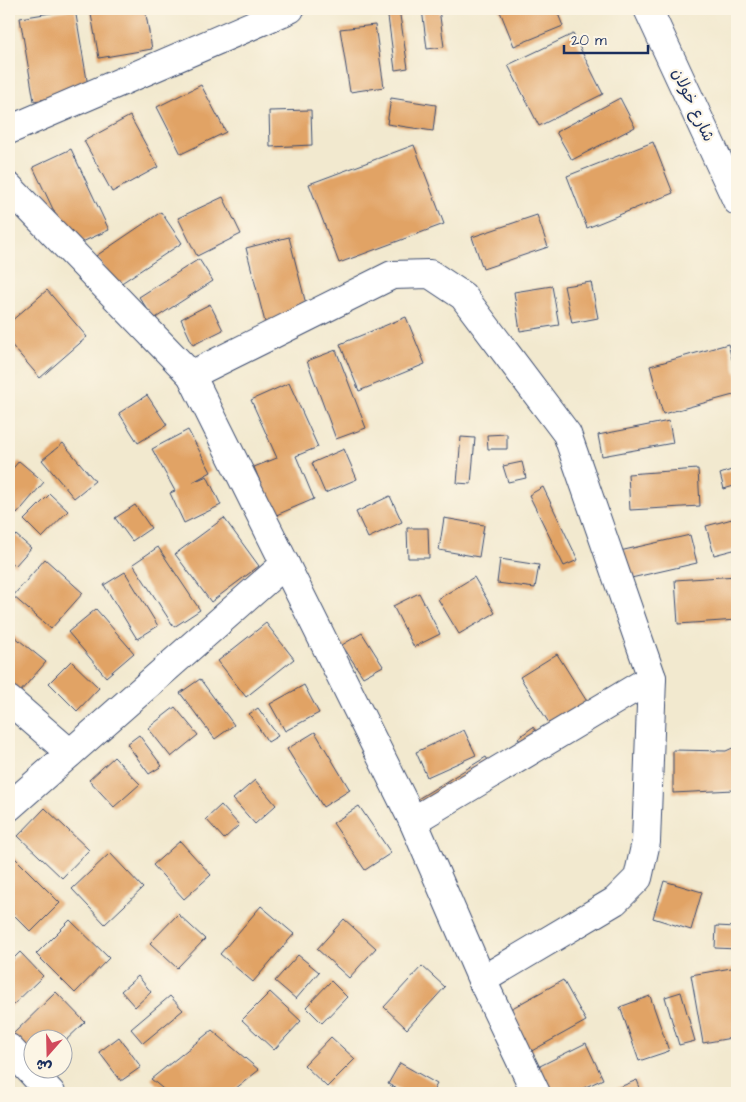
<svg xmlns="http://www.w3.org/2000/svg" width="746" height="1102" viewBox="0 0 746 1102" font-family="'Architects Daughter','Playpen Sans Arabic',sans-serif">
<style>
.building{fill:#e1a365}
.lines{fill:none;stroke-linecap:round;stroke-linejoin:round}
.street-casing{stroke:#3b4b6f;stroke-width:30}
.primary-casing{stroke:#3b4b6f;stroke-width:30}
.street{stroke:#fff;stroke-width:28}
.primary{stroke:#fff;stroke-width:28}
.labels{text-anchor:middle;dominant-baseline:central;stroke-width:4.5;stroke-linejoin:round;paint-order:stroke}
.street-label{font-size:16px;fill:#1b2f5e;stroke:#fcf5e5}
</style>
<rect width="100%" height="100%" fill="#fcf5e5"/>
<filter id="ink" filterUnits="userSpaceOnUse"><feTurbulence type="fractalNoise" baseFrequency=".02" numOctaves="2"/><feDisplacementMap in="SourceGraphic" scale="10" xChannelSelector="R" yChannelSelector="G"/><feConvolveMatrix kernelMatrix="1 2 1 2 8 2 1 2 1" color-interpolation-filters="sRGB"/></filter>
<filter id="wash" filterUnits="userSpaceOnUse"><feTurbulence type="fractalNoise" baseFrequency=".0096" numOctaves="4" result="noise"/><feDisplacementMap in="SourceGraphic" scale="20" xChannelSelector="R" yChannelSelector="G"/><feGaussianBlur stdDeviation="1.12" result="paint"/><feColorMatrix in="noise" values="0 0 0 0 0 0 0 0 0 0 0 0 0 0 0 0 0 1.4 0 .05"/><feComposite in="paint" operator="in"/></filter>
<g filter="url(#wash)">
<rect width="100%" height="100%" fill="#f2e9cf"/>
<g id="blocks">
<!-- building -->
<g class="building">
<polygon points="75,9 89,92 34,101 20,18"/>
<polygon points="90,9 145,9 152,49 99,58"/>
<polygon points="387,9 399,9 408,68 395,70"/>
<polygon points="422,9 439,9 444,47 427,49"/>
<polygon points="499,9 556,9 563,26 514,46"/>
<polygon points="375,25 384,87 350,92 340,29"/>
<polygon points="573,34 603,94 539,126 508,65"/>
<polygon points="201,85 226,132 181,154 157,107"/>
<polygon points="391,98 436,105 433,131 387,124"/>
<polygon points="620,98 635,127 572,160 556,132"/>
<polygon points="311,110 312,145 270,147 269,111"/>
<polygon points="130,116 158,167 112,192 84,141"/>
<polygon points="653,142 673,193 587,228 567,176"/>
<polygon points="414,145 444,224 339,263 309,184"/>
<polygon points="71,149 109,230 71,247 33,167"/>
<polygon points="223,197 241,234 197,256 178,218"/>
<polygon points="161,212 182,243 117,286 96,256"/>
<polygon points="537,215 548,247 483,269 472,237"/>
<polygon points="289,237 311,324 268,334 246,248"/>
<polygon points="199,259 213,281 154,319 139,297"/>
<polygon points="591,282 598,318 572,323 564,286"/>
<polygon points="552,286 559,325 520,331 514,292"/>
<polygon points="47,290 87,337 40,378 9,342 9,323"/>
<polygon points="210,304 223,330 193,345 181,319"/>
<polygon points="406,317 425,364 359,391 340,344"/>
<polygon points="728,344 737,377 737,394 663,414 650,366"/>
<polygon points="336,350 366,428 336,439 307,361"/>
<polygon points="289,383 318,447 296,456 314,499 274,516 254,467 277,458 251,400"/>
<polygon points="147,395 167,425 138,443 119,413"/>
<polygon points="669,421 673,443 602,456 598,435"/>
<polygon points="188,430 211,472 193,482 207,476 221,505 184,523 170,493 175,491 152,449"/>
<polygon points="507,434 507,449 488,449 487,435"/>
<polygon points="461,437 475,438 471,484 457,483"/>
<polygon points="63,443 95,481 74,498 42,460"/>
<polygon points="344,449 357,479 325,493 312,463"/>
<polygon points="19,461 44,482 17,514 9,507 9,473"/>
<polygon points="522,462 526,478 508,482 503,466"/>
<polygon points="737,468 737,485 724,489 720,474"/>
<polygon points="698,469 700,506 630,510 628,474"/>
<polygon points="543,487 578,560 564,566 529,495"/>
<polygon points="50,494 68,511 42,538 24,520"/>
<polygon points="390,496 402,522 368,538 356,512"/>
<polygon points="135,505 151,528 132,541 115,518"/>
<polygon points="224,518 259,566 211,602 175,554"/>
<polygon points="444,518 484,525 479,557 439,550"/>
<polygon points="732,519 737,538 737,549 714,555 706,526"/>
<polygon points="407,528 428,528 429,558 408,558"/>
<polygon points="16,535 31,548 15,566 9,561 9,543"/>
<polygon points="690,535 697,563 618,581 611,553"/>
<polygon points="158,547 200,610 174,627 133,564"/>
<polygon points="45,559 83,593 51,629 13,596"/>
<polygon points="500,559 539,565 535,588 497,583"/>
<polygon points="125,572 158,626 137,639 104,585"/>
<polygon points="737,576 737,620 678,624 675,580"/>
<polygon points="474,577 495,613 459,634 438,599"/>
<polygon points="419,593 440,634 414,647 393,606"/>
<polygon points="96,609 134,653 106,677 68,632"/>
<polygon points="266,623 294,659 246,697 218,661"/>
<polygon points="9,632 46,662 20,692 9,682"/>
<polygon points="362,633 383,666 363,677 342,645"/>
<polygon points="557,654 593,711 556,734 520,677"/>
<polygon points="71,661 99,688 77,711 49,683"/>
<polygon points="200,679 234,725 215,739 180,693"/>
<polygon points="304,685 319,713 285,731 270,704"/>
<polygon points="175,707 198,735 171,757 148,728"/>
<polygon points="258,708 278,736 268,742 249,714"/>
<polygon points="533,727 544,742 528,753 518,738"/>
<polygon points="464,730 476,755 427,777 416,752"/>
<polygon points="315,732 350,790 323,807 287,749"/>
<polygon points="139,735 162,766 149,774 127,744"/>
<polygon points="737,746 737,801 734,790 673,793 673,750 726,751"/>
<polygon points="114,757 140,784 114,807 89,780"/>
<polygon points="486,757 497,774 427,818 416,800"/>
<polygon points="255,780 276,805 255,824 233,799"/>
<polygon points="221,805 239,825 224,839 206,819"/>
<polygon points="359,806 391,853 365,870 333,823"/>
<polygon points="45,808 89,850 62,878 18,836"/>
<polygon points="180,841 211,875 184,899 153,865"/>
<polygon points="9,852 60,903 31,932 9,910"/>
<polygon points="110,853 143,888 105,924 72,889"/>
<polygon points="664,881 702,892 691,930 653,918"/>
<polygon points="261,906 294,934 253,982 220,954"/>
<polygon points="178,914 205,939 177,968 150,943"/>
<polygon points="344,919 376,948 349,978 317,949"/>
<polygon points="70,920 109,958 75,993 36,954"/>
<polygon points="716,926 737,927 737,949 715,948"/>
<polygon points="20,952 43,976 9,1009 9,963"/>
<polygon points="298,955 319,972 296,999 275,981"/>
<polygon points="422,966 445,987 407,1029 384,1007"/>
<polygon points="737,967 737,1037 703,1043 691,975"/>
<polygon points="138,976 151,992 135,1007 121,991"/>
<polygon points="563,980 586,1021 519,1058 496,1017"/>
<polygon points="331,981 347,997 322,1023 306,1007"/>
<polygon points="56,992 85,1022 62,1044 62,1040 32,1040 32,1070 9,1038"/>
<polygon points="270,992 301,1021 274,1050 242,1020"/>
<polygon points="681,992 695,1041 679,1045 665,997"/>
<polygon points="170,996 183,1010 143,1043 131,1029"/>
<polygon points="650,996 669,1051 639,1061 620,1007"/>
<polygon points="212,1030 259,1070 230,1093 168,1093 151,1079"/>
<polygon points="119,1037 141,1067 121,1081 99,1052"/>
<polygon points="331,1037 355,1059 327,1087 304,1065"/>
<polygon points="586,1043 603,1079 573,1093 542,1093 530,1071"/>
<polygon points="400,1063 437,1084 432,1093 405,1093 388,1084"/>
<polygon points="637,1080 642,1093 605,1093"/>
</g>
</g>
</g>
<g filter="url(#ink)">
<use href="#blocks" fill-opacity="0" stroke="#3b4b6f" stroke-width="1"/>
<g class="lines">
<defs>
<g id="street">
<polyline points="9,130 290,9"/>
<polyline points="9,187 191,375 413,821 482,980 536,1093"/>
<polyline points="191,375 392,275 430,274 463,296 567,434 652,678 646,842 638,878 615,901 482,980"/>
<polyline points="9,700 70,753"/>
<polyline points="9,807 285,564"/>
<polyline points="413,821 652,678"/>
<polyline points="9,1048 51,1093"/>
</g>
<polyline id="primary" points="648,9 737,201"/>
</defs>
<!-- street casing -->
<use href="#street" class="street-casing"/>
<!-- primary casing -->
<use href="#primary" class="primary-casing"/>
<!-- street -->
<use href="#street" class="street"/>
<!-- primary -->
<use href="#primary" class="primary"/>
</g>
</g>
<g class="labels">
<!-- street labels -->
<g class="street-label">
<text transform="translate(693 105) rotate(65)">شارع خولان</text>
</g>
</g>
<!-- margin -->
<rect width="746" height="1102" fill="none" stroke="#fcf5e5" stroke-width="30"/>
<!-- north arrow -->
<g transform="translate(48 1054) rotate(200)"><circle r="24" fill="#fcf5e5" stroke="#a2a6af"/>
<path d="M0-4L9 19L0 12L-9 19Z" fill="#d1495b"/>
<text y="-8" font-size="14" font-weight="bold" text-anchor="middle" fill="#1b2f5e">ش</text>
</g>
<!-- scale -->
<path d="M564 45v8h84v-8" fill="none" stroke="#1b2f5e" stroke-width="2.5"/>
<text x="571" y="45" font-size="15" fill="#1b2f5e" stroke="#fcf5e5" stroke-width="4" paint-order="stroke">20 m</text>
</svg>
